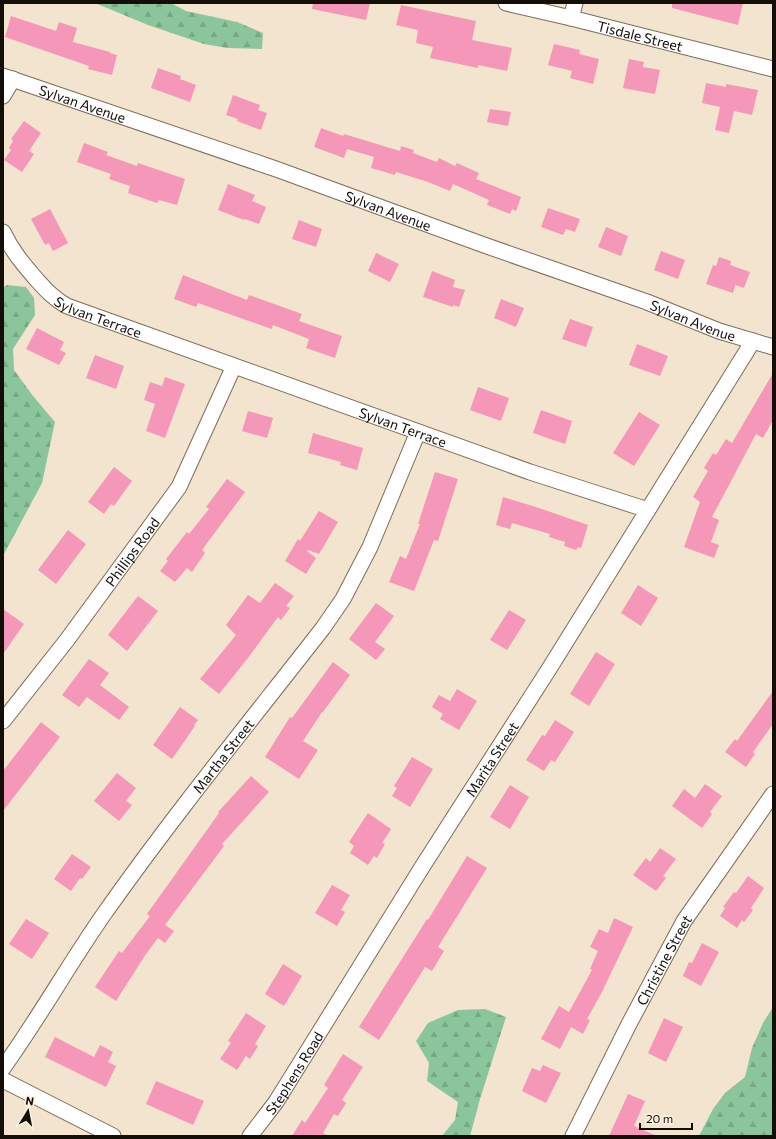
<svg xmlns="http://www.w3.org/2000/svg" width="776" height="1139" viewBox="0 0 776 1139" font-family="Commissioner,sans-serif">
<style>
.forest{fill:url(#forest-firs)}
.building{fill:#f597b9}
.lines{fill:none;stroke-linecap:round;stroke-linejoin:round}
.street-casing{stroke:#7a6d5a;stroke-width:17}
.street{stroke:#fff;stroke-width:15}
.labels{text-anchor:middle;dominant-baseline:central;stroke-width:3;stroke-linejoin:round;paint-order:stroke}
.street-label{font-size:14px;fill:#130e07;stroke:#fdf1e0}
</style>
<defs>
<pattern id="forest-firs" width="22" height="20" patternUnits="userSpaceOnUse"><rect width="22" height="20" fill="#8bc59c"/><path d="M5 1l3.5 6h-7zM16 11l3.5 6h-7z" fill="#77a885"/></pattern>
</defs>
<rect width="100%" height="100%" fill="#f2e4ce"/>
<!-- forest -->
<g class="forest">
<polygon points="95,3 171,3 186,11 237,22 263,33 262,49 227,48 204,44 148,25"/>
<polygon points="7,285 26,287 34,298 35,315 13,349 14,370 33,396 55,422 42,483 3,556 3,288"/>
<polygon points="773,1007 773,1136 699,1136 713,1109 725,1093 745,1077 752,1048 763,1023"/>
<polygon points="485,1009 506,1017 480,1099 470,1136 442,1136 455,1120 458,1102 427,1081 429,1063 416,1041 428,1023 458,1010"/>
</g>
<!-- building -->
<g class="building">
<polygon points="313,3 370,3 366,20 312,9"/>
<polygon points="672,3 743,3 738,25 672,8"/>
<polygon points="401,5 476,21 472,40 512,48 507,71 478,65 478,68 430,58 433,47 416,43 418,30 396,25"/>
<polygon points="11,16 56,31 59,22 77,28 73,42 110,52 110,53 117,55 112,75 88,69 89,66 5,37"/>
<polygon points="554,44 580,50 579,54 599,59 593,84 570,78 572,71 548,65"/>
<polygon points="629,59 644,62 643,67 660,70 655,94 623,88"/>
<polygon points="158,68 181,76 180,79 196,85 190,102 151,88"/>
<polygon points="706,83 726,87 726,84 758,90 752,115 734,111 729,133 715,130 720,107 702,103"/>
<polygon points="233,95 260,105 258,110 267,113 261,130 237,121 238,119 226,115"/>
<polygon points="490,109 511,112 508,126 487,122"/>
<polygon points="24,121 41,133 29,151 34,154 22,172 4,160 11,150 9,148 13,141 11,139"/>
<polygon points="321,128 343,136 344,134 400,151 401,146 414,150 413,153 437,162 439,158 455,166 457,163 479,173 476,179 521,197 516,211 512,209 510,214 487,205 489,200 453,184 450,191 428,182 396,172 395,175 371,168 374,157 347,149 344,158 314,147"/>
<polygon points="84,143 108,152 106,155 137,166 138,163 185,179 177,205 159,200 157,203 128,193 130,186 109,179 111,174 77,162"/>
<polygon points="228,184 255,195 252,201 266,207 259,224 245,219 244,220 218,210"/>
<polygon points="548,208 580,219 575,232 566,229 563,235 541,227"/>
<polygon points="50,209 68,243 53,251 49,243 45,245 31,219"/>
<polygon points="299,220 322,229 316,247 292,239"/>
<polygon points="606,227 628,236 621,256 598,247"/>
<polygon points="661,251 685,260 678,279 654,270"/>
<polygon points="376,253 399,264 390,282 368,271"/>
<polygon points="719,257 731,261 730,265 750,272 744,288 735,285 733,293 706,284 713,265 716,266"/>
<polygon points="432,271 455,280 453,287 465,290 459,307 453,305 453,307 423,297"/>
<polygon points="183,275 247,300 249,295 302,314 299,321 342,336 335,358 306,348 309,339 273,325 272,329 198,303 196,307 174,299"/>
<polygon points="501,299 524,308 516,327 494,318"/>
<polygon points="570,319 593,327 586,347 562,339"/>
<polygon points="37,328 64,342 60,350 66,353 59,365 26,349"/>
<polygon points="637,344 668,356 660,376 629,365"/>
<polygon points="95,355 124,366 116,389 86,378"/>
<polygon points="773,373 773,420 763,438 756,434 712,517 719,520 711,542 719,545 714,558 684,547 700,502 693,497 708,471 704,468 713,453 716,455 726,439 732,443"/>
<polygon points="165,377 185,384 165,438 146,431 155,404 144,400 150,382 162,386"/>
<polygon points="478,387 509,398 501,421 470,410"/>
<polygon points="541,410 572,421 565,444 533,433"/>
<polygon points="248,411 273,418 267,438 242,431"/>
<polygon points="639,412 660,425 634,466 613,453"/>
<polygon points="313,433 363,448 357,470 340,465 341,462 308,453"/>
<polygon points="114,467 132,481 114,506 111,504 104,514 88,502"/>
<polygon points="435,472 458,479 438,541 434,540 414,591 389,582 400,556 406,559 420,524 418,524"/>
<polygon points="227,479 245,492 202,550 205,553 192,572 187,568 175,582 160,571 168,561 166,559 187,532 189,534 209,509 206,507"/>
<polygon points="503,497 539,508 588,525 581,548 578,547 576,550 564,546 565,542 549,537 550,534 512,523 510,529 496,525"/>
<polygon points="319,511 338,522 319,554 308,550 307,551 316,558 306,574 285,561 298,539 300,541"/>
<polygon points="68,530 86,544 56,584 38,570"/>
<polygon points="275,583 294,596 286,606 290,608 281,620 278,617 248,658 219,694 200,679 236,635 226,625 248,595 260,603"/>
<polygon points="638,585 658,598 641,626 621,613"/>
<polygon points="138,596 158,611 127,651 108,635"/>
<polygon points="376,603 394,616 375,642 385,649 376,660 349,639"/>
<polygon points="3,609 24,624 3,654"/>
<polygon points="509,610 526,620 507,650 490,640"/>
<polygon points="596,652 615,664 589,706 570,694"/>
<polygon points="89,659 109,673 100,685 129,707 119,720 87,697 79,707 62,695"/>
<polygon points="333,662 350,675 323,712 322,712 303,741 318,750 299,779 265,757 290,717 292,718"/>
<polygon points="457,689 477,701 459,730 440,719 443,714 432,707 439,695 450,701"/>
<polygon points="773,691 773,724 753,752 755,754 746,767 725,752 735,739 737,741"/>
<polygon points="180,707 198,720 194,725 195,726 172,759 153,745"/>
<polygon points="555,720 574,732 555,762 551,760 544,771 526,760 542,735 545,736"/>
<polygon points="41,722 60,737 3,811 3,771"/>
<polygon points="412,757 433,769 410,807 392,796 397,788 394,786"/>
<polygon points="117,773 136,788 126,801 132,805 119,821 94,801"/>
<polygon points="251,776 269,792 222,844 224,846 165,925 174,931 165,943 158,938 146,954 116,1001 95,987 119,951 122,953 150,916 147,914 219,813 218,812"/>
<polygon points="705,784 722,796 710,812 712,814 702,828 672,806 684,789 695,798"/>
<polygon points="510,785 529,797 510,829 490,817"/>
<polygon points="368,813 391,829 382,843 385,844 377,858 374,856 368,865 350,853 354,846 349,842"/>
<polygon points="660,848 676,859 663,876 666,878 656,891 633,875 646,858 650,862"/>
<polygon points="72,854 91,867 82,879 80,878 71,891 54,879"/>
<polygon points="467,856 487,868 438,947 444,951 432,971 425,967 379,1040 359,1027 427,919 428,920"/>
<polygon points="748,876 764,888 751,908 753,910 744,922 742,920 737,928 720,916 725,908 723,907 734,892 736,893"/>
<polygon points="332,885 350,895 341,910 345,912 337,926 315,913"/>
<polygon points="614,918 633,927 602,992 587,1019 590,1020 583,1034 571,1027 560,1049 541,1039 559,1006 569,1012 592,970 590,969 598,951 590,947 599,929 608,933"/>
<polygon points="26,919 49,933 32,959 9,944"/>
<polygon points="702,943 719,952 701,986 683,976 689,962 692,963"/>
<polygon points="283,964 302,976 284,1006 265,994"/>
<polygon points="246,1013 266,1026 255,1044 258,1046 250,1059 246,1056 237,1070 220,1059 231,1043 228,1041"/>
<polygon points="664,1018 683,1027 666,1062 648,1053"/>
<polygon points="55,1037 94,1057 100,1045 113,1052 108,1062 116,1066 106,1087 45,1057"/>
<polygon points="343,1054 363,1067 342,1100 346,1103 338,1116 334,1114 323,1133 328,1136 292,1136 302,1120 305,1123 328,1088 324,1085"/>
<polygon points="543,1065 561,1073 546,1103 522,1091 532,1068 540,1071"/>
<polygon points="156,1081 204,1101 193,1125 146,1104"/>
<polygon points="628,1094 645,1101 634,1126 657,1136 609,1136"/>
</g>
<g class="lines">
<defs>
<g id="street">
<path id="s1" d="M 506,3 L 571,18 L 773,69"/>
<polyline points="571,18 575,3"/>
<path id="s2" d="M 3,76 L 276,169 L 484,245 L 647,302 L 719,331 L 773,347"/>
<polyline points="3,96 13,79"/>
<path id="s3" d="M 3,232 C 12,251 23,264 37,280 C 46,290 54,299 67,306 L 530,472 L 648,510"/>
<path id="s4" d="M 3,721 L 67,640 L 179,487 L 234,366"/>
<path id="s5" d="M 3,1068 C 39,1018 69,964 104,914 C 173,816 249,723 323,628 L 343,599 L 370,547 L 418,432"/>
<polyline points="3,1080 113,1136"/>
<path id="s6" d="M 250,1136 L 276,1102 L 424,864 L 549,669 L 753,341"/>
<path id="s7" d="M 573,1136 L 629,1024 L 684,921 L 773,794"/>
</g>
</defs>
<!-- street casing -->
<use href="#street" class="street-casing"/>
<!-- street -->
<use href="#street" class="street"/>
</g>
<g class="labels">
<!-- street labels -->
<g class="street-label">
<text stroke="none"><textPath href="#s1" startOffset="138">Tisdale Street</textPath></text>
<text stroke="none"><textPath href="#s2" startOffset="84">Sylvan Avenue</textPath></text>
<text stroke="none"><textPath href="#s2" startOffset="408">Sylvan Avenue</textPath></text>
<text stroke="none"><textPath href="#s3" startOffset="132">Sylvan Terrace</textPath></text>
<text stroke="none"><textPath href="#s2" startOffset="732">Sylvan Avenue</textPath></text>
<text stroke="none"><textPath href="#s3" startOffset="456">Sylvan Terrace</textPath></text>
<text stroke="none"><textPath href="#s4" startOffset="213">Phillips Road</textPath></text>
<text stroke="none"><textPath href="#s5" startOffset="382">Martha Street</textPath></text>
<text stroke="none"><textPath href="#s6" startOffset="448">Marita Street</textPath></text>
<text stroke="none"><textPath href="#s7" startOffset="198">Christine Street</textPath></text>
<text stroke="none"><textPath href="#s6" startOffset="77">Stephens Road</textPath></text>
</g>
</g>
<!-- border -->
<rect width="776" height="1139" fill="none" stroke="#130e07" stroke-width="8"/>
<!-- north arrow -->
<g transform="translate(28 1111) rotate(10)" stroke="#fdf1e0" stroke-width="3" paint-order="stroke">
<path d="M0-3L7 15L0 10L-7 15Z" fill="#130e07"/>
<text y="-6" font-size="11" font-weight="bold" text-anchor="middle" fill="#130e07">N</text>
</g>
<!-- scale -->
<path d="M640 1123v6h52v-6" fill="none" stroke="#130e07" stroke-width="2"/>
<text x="646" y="1123" font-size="12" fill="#130e07" stroke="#fdf1e0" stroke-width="3" paint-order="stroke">20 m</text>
</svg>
